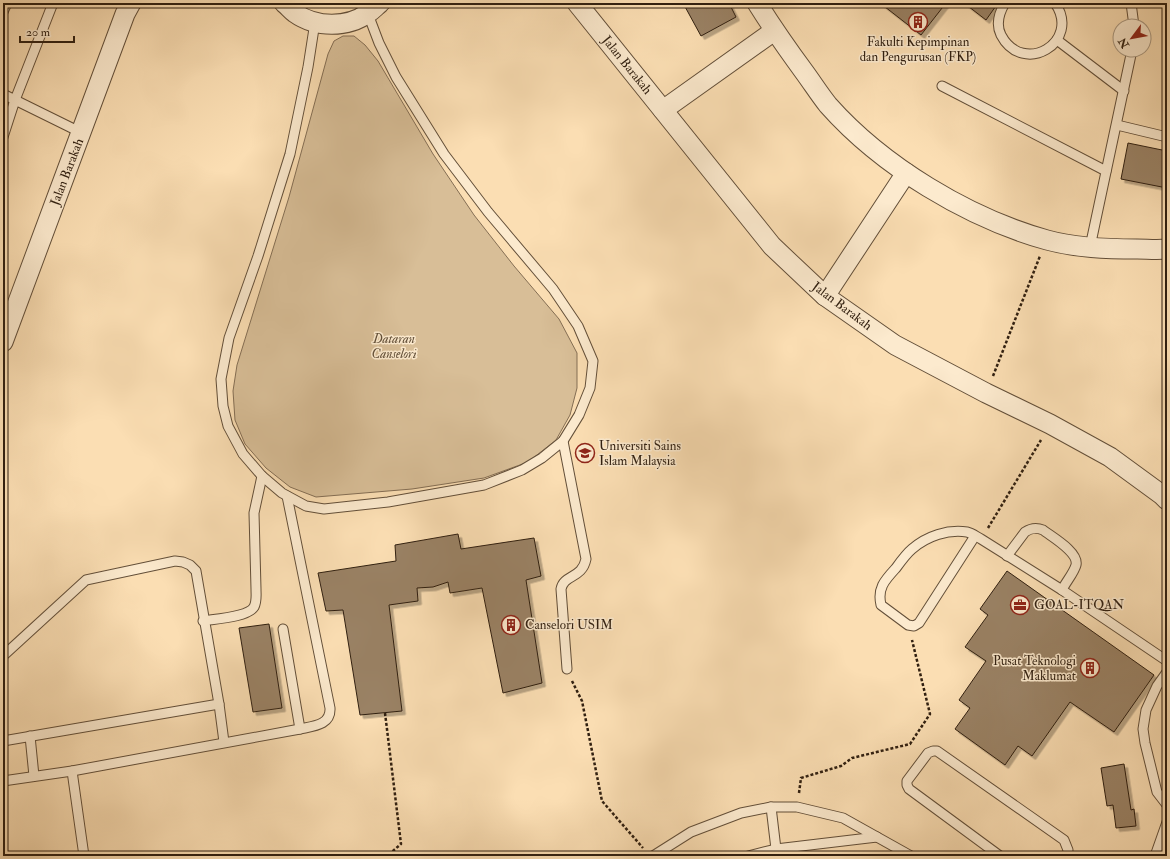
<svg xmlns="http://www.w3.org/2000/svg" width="1170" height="859" viewBox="0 0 1170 859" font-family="'IM FELL Double Pica',serif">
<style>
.green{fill:#d8be97;stroke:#846e54}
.building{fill:#9a8265;stroke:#301f10;filter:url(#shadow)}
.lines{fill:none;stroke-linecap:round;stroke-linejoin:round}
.service-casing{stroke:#634f39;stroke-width:11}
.minor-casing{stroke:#634f39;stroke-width:21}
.path{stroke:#301f10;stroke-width:2.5;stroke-dasharray:3 2;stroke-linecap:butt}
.service{stroke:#fceace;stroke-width:9}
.minor{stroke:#fceace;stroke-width:19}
.labels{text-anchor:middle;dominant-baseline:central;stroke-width:3;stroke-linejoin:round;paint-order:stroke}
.poi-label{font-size:13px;fill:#301f10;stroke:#fceace;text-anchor:start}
.street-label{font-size:13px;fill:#301f10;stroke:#fceace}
.park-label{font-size:13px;font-style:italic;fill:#624f38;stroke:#fceace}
</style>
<defs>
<filter id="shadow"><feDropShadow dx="3.5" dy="3.5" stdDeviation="0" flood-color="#0004"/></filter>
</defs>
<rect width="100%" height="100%" fill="#fbdeb3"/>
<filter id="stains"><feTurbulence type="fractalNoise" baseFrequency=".005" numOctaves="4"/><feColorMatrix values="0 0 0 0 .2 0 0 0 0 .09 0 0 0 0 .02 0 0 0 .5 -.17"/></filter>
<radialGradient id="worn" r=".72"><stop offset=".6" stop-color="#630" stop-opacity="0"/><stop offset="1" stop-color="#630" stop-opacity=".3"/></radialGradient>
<!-- green -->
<polygon class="green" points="343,36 354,36 365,45 378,61 433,154 474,215 514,266 559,319 577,353 577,388 570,415 556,440 528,462 484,478 412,489 316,497 290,487 266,468 245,444 235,420 233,391 237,365 289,197 328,54 334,41"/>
<!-- building -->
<g class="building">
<polygon points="683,3 729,3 736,17 701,36"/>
<polygon points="880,3 946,3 921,35"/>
<polygon points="964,3 998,3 986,20"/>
<polygon points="1128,143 1167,151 1167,188 1121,179"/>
<polygon points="458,534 461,549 534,538 541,576 526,580 542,683 503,693 482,588 450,593 448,582 433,587 417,588 418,601 389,605 402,711 360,715 343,610 326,611 318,573 396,561 395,545"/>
<polygon points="1007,571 1154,675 1114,732 1070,702 1032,756 1018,746 1005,765 955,729 970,708 959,700 986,661 965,647 988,615 980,609"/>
<polygon points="269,624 282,708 253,712 239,628"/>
<polygon points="1124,764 1131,810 1134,809 1136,826 1116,828 1113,805 1107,806 1101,768"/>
</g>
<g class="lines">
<defs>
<g id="service">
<path d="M 1005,3 C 999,13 996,25 1001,35 C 1023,77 1082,42 1055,3"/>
<polyline points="1131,3 1134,26"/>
<polyline points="3,12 7,3"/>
<polyline points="315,22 308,67 290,154 258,256 229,338 221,379 223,406 228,426 243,454 262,476 282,493 306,506 324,509 388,502 484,485 522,470 542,458 563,441 579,415 590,388 593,361 578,326 553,289 488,212 444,154 396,77 379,43 368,14"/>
<polyline points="1057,40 1124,91"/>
<polyline points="942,86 1106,171"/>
<polyline points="3,94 15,100 53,3"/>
<polyline points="1117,125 1167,137"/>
<polyline points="3,137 15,100 82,133"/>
<polyline points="1090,247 1132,50"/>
<path d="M 563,441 L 586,559 C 582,579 564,574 561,589 L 567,669"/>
<path d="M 975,536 L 919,623 L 914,626 L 908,625 L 881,605 C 877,588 885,580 896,568 C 901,561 906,554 912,549 C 927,536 948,529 967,532 C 972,533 977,537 981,539 L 1062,590 L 1167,661"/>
<path d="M 1007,556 L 1025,532 C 1031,528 1036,527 1043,530 C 1052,537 1079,552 1076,565 C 1074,573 1065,583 1062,590"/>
<path d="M 203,621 C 215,619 248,617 254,607 C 257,601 256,596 256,589 L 254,513 L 262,476"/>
<polyline points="283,629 300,729"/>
<polyline points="3,656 86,580 175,561 183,562 190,565 196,571 219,704 224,742"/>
<polyline points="1167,672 1157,686 1146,710 1143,729 1145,743 1157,792 1167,805"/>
<polyline points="30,736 34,776"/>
<polyline points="3,741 219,704"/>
<polyline points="72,771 84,856"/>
<path d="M 3,781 L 72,771 L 300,729 C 314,726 331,725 330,708 L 287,496"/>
<polyline points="771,807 776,849"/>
<polyline points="653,856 691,832 741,813 771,807 797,807 843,818 911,856"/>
<polyline points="748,856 776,849 877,837"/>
<polyline points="1000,856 909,789 907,785 907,781 928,753 933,751 937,751 1064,840 1068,850 1067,856"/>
<polyline points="1155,856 1167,822"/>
</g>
<g id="minor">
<path d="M 284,3 C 288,6 291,10 295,13 C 316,28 348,28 368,13 C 373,10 376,6 380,3"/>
<polyline points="577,3 772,246 825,296 895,345 986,393 1050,424 1110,457 1162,495 1167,500"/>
<path d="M 757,3 C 772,27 788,50 805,73 C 813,84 820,95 828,105 C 882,166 968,218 1047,240 C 1076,248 1107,249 1137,249 C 1147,249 1157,250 1167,249"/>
<polyline points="663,110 774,31"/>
<polyline points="825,296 906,173"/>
<polyline points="3,342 125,14 131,3"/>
</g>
</defs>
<!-- service casing -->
<use href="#service" class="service-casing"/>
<!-- minor casing -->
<use href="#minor" class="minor-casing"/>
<!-- path -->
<g class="path">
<polyline points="993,376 1040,256"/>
<polyline points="988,528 1041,440"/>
<polyline points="572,681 582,701 602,801 643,848"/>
<polyline points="385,713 401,844 387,856"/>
<polyline points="799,793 801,778 841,766 852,758 910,744 930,714 912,640"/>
</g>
<!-- service -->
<use href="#service" class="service"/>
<!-- minor -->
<use href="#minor" class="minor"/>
</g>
<!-- icons -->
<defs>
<symbol id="building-ring" viewBox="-11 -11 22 22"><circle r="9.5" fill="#fceace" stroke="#8f2418" stroke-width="1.5"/><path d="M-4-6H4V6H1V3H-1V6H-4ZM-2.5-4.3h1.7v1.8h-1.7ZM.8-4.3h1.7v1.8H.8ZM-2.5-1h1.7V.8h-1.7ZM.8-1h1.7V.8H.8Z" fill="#8f2418"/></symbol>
<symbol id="university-ring" viewBox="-11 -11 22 22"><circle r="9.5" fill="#fceace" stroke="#8f2418" stroke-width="1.5"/><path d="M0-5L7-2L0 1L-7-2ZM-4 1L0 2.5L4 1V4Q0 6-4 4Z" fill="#8f2418"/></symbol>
<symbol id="office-ring" viewBox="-11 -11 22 22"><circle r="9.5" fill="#fceace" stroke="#8f2418" stroke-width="1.5"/><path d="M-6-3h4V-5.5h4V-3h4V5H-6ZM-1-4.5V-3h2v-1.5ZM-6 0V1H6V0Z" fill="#8f2418"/></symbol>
</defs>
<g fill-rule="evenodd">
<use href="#building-ring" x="907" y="11" width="22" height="22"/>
<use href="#university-ring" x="574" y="442" width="22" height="22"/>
<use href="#office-ring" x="1009" y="594" width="22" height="22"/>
<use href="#building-ring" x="500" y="614" width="22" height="22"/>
<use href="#building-ring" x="1079" y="657" width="22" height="22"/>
</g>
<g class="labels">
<!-- poi labels -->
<g class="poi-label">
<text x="918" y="42" text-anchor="middle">Fakulti Kepimpinan<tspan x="918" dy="15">dan Pengurusan (FKP)</tspan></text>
<text x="599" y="446">Universiti Sains<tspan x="599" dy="15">Islam Malaysia</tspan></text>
<text x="1034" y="605">GOAL-ITQAN</text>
<text x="525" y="625">Canselori USIM</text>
<text x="1076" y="661" text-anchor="end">Pusat Teknologi<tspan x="1076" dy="15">Maklumat</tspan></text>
</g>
<!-- street labels -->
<g class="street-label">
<text transform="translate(627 65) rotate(51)">Jalan Barakah</text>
<text transform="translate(67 172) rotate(-69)">Jalan Barakah</text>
<text transform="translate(842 306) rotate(37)">Jalan Barakah</text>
</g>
<!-- park labels -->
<g class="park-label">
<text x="394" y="339">Dataran<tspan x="394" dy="15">Canselori</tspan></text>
</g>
</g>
<!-- margin -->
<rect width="1170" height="859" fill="none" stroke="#fbdeb3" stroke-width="16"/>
<rect x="4" y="4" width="1162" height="851" fill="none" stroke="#301f10" stroke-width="2"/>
<rect x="8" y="8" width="1154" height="843" fill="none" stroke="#301f10"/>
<!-- north arrow -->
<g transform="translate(1132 38) rotate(238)"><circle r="19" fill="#fceace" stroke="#aa9982"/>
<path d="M0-3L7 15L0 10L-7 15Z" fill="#8f2418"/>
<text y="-6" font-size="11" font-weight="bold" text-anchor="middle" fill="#301f10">N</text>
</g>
<!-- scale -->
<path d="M20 36v6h54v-6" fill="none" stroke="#301f10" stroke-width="2"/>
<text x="26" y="36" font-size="12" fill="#301f10" stroke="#fceace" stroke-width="3" paint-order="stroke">20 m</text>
<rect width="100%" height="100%" filter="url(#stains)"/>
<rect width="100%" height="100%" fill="url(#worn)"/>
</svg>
